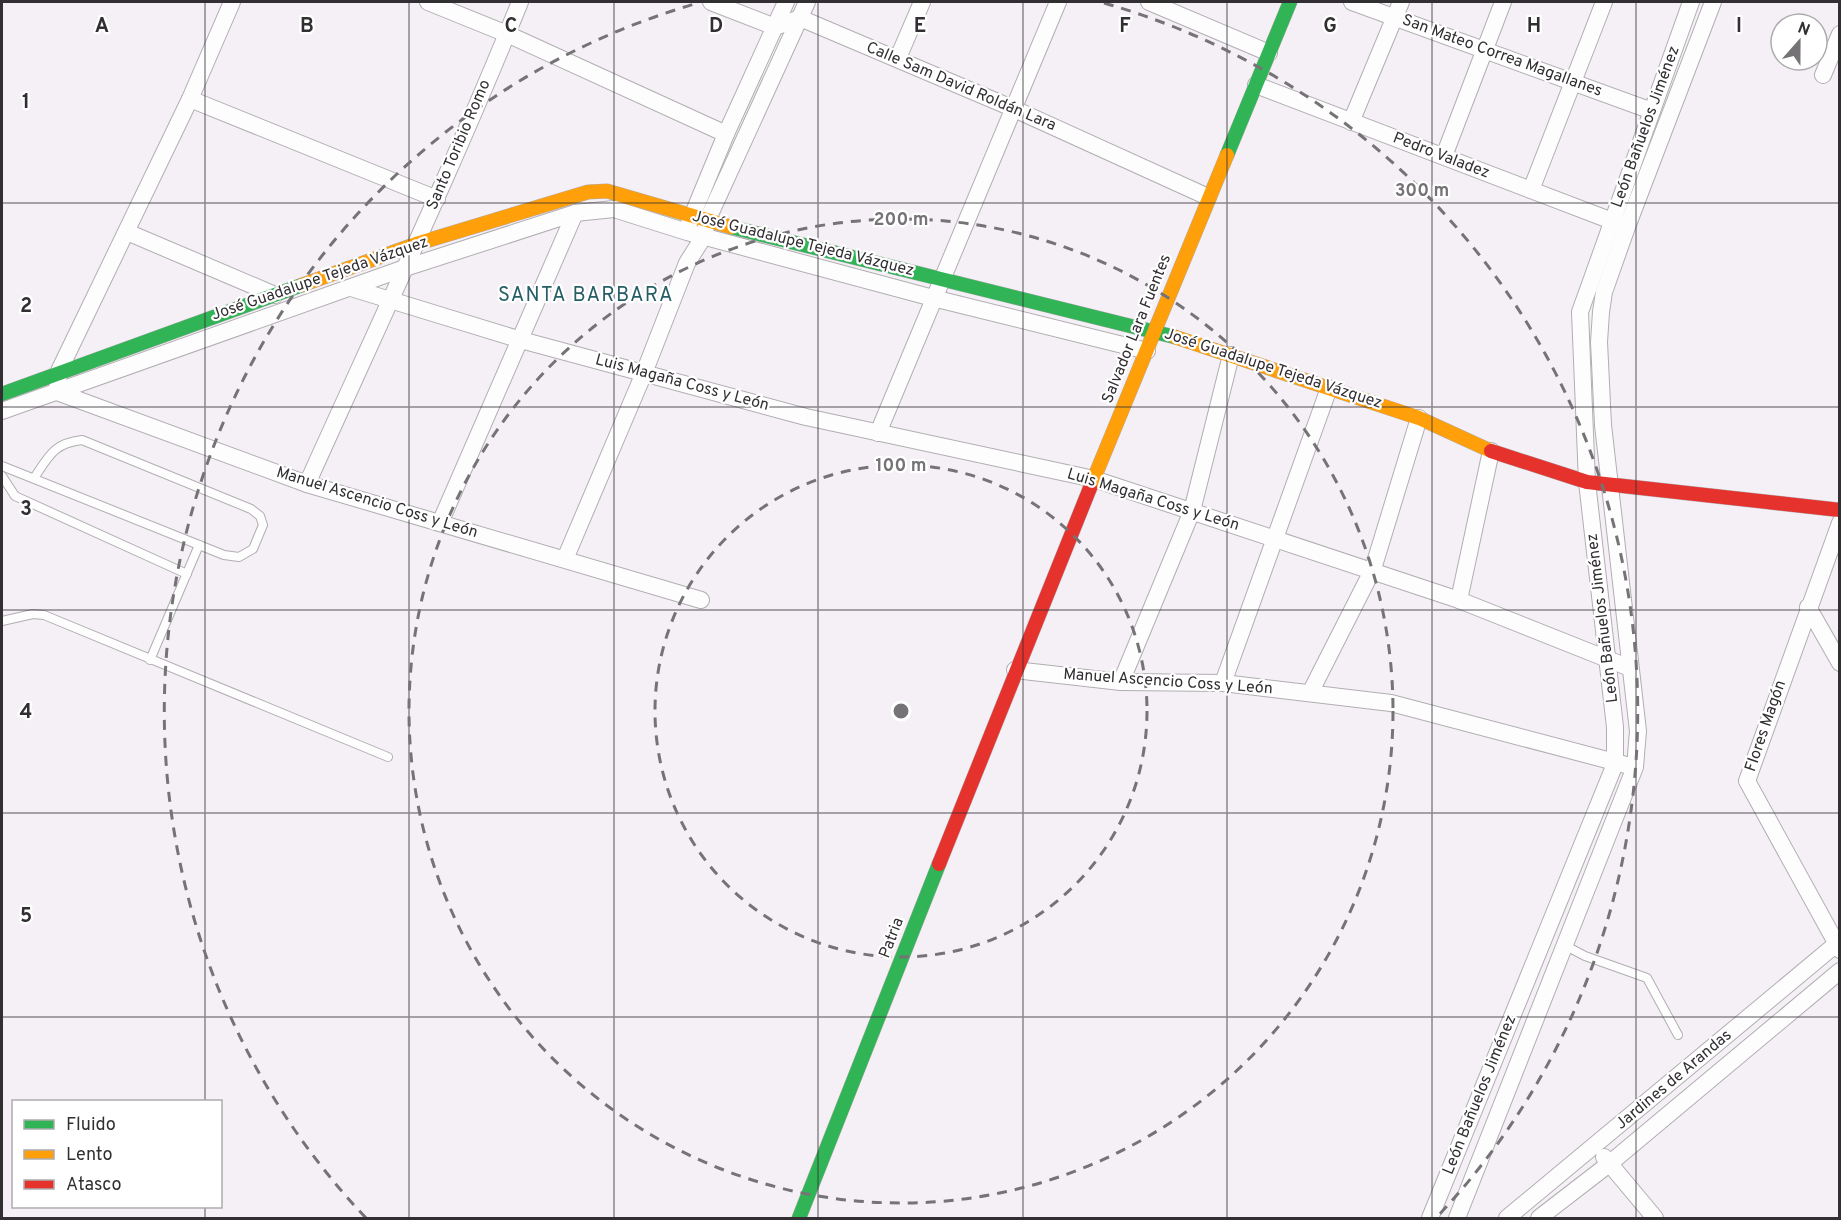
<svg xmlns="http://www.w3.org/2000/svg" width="1841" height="1220" viewBox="0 0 1841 1220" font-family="Overpass,sans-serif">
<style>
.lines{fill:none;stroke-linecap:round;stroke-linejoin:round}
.lane-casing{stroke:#b1aeb2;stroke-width:10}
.street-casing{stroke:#b1aeb2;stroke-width:18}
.fast-casing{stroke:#b1aeb2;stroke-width:15}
.slow-casing{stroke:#b1aeb2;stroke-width:15}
.jam-casing{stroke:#b1aeb2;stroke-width:15}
.lane{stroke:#fefdfe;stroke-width:8}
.street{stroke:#fefdfe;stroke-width:16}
.fast{stroke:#30b455;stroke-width:14}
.slow{stroke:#ff9f0a;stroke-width:14}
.jam{stroke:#e5322d;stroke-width:14}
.grid{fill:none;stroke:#322f33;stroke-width:1.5;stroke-opacity:0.55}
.ring{fill:none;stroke:#767377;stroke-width:3;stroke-dasharray:10 8}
.labels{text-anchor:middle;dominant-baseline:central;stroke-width:4.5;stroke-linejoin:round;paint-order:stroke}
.street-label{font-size:16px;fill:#322f33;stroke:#fff}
.quarter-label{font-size:20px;letter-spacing:1.5px;fill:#255e66;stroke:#fff}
.grid-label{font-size:20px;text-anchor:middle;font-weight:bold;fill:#322f33;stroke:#fff;stroke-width:4.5;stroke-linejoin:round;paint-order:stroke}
.centre{fill:#767377;stroke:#fff;stroke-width:3}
.ring-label{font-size:18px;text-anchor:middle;font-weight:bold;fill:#767377;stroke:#fff;stroke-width:4.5;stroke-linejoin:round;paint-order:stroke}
</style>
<rect width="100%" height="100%" fill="#f5f0f6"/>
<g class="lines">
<defs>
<g id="lane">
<path d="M 2,466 L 224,555 L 239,557 L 253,549 L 263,525 L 260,516 L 251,509 L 82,440 C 54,443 49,456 34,478"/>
<polyline points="2,476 15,496 187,574"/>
<polyline points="2,621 33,614 44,615 388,757"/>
<polyline points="150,660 199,545"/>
<polyline points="1566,946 1585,956 1647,978 1678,1035"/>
</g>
<g id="street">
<polyline points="232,2 190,99 59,371 57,392 307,484 701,600"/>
<polyline points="428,2 507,34 726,134"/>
<polyline points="711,2 775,27 800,18 1012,108 1208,197"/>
<polyline points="1149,2 1269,53"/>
<polyline points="1352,2 1652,111"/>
<polyline points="898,58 922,2"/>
<polyline points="1823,75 1840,34"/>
<polyline points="1256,85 1620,224"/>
<polyline points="190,99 437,199"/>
<polyline points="1351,122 1401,2"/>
<polyline points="1444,156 1503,2"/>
<polyline points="1531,190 1604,2"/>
<polyline points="688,226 726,134 786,2"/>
<polyline points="127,232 275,295"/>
<polyline points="351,288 521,340 806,417 1094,479 1459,600 1630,668"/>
<polyline points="2,411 402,269 575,213 614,209 687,232 933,298 1147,351"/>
<polyline points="878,433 1058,2"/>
<path d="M 307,484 C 379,324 454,165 520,2"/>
<polyline points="440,523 575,213"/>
<polyline points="1840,523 1747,781 1840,950"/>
<polyline points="565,559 644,373 687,263 704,236 707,221 807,2"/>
<polyline points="1459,600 1491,451"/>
<polyline points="1808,607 1840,663"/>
<polyline points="1015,670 1121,682 1223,683 1391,703 1626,765"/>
<polyline points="1121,682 1192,511 1231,355"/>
<polyline points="1223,683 1329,388"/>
<polyline points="1310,693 1373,569 1419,418"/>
<polyline points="1604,1157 1655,1218"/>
<polyline points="1430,1218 1615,764 1615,727 1587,482 1580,312 1691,2"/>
<polyline points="1457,1218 1635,767 1638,731 1603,425 1599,342 1601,312 1604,292 1627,227 1713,2"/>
<polyline points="1507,1218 1840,941"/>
<polyline points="1539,1218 1609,1164 1840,971"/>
</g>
<g id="fast">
<polyline points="1227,155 1290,2"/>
<polyline points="731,227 1175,337"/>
<polyline points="2,394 302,285"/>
<polyline points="799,1218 939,864"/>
</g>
<g id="slow">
<polyline points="302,285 416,244 588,192 607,191 731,227"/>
<polyline points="1175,337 1419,418 1491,451"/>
<polyline points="1090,488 1227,155"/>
</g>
<g id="jam">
<polyline points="1491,451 1587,482 1840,510"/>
<polyline points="939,864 1090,488"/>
</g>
</defs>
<!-- lane casing -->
<use href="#lane" class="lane-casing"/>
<!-- street casing -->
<use href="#street" class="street-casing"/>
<!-- fast casing -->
<use href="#fast" class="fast-casing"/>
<!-- slow casing -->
<use href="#slow" class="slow-casing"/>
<!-- jam casing -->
<use href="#jam" class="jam-casing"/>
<!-- lane -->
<use href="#lane" class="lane"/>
<!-- street -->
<use href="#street" class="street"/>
<!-- fast -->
<use href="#fast" class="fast"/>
<!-- slow -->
<use href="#slow" class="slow"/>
<!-- jam -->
<use href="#jam" class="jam"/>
</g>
<!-- grid -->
<path class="grid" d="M 205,2 L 205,1102M 409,2 L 409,1218M 614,2 L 614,1218M 818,2 L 818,1218M 1023,2 L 1023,1218M 1227,2 L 1227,1218M 1432,2 L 1432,1218M 1636,2 L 1636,1218M 2,203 L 1840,203M 2,407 L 1840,407M 2,610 L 1840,610M 2,813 L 1840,813M 2,1017 L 1840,1017M 205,1206 L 205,1218"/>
<!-- distance rings -->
<g class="ring">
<circle cx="901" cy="711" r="246"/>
<circle cx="901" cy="711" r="492"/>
<path d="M366 1218A737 737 0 0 1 698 3M1104 3A737 737 0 0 1 1436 1218"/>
</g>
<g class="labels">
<!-- street labels -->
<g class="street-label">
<text transform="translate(1502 56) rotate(20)">San Mateo Correa Magallanes</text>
<text transform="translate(961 87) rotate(23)">Calle Sam David Roldán Lara</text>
<text transform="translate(1646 127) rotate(-70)">León Bañuelos Jiménez</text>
<text transform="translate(459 145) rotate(-67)">Santo Toribio Romo</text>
<text transform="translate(1441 156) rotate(21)">Pedro Valadez</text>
<text transform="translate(803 244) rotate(14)">José Guadalupe Tejeda Vázquez</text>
<text transform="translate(320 279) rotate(-19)">José Guadalupe Tejeda Vázquez</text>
<text transform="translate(1137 329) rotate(-68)">Salvador Lara Fuentes</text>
<text transform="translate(1273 369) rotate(18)">José Guadalupe Tejeda Vázquez</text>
<text transform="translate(682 383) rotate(15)">Luis Magaña Coss y León</text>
<text transform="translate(1153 500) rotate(17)">Luis Magaña Coss y León</text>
<text transform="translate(377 503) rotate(17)">Manuel Ascencio Coss y León</text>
<text transform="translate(1603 618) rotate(-97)">León Bañuelos Jiménez</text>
<text transform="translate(1168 682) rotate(4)">Manuel Ascencio Coss y León</text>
<text transform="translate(1766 726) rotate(-71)">Flores Magón</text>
<text transform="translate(892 938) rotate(-69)">Patria</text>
<text transform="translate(1674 1080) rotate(-40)">Jardines de Arandas</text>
<text transform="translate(1480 1095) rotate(-68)">León Bañuelos Jiménez</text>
</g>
<!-- quarter labels -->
<g class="quarter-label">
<text x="586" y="296">SANTA BARBARA</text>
</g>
</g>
<g class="grid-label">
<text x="102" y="32">A</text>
<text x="307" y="32">B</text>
<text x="511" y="32">C</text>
<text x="716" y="32">D</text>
<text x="920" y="32">E</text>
<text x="1125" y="32">F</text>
<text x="1330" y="32">G</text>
<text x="1534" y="32">H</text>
<text x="1739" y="32">I</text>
<text x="26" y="108">1</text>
<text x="26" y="312">2</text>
<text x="26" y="515">3</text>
<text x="26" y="718">4</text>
<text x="26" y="922">5</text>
</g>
<circle cx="901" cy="711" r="9" class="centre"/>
<g class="ring-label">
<text x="1422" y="196">300 m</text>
<text x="901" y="225">200 m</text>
<text x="901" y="471">100 m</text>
</g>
<!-- border -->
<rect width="1841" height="1220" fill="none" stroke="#322f33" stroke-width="6"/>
<!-- legend -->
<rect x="12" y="1100" width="210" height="108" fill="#ffffff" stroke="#adacad" stroke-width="1.5"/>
<rect x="24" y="1120" width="30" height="9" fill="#30b455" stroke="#adacad" stroke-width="1.5"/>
<text x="66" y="1130" font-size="18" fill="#322f33">Fluido</text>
<rect x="24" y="1150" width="30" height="9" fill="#ff9f0a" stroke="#adacad" stroke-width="1.5"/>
<text x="66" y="1160" font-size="18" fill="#322f33">Lento</text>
<rect x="24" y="1180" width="30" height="9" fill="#e5322d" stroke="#adacad" stroke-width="1.5"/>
<text x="66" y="1190" font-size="18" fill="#322f33">Atasco</text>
<!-- north arrow -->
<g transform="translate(1799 42) rotate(21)"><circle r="28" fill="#ffffff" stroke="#adacad" stroke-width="1.5"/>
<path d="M0-4.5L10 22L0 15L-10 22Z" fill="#767377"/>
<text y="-9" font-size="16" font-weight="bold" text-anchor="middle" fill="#322f33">N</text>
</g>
</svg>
